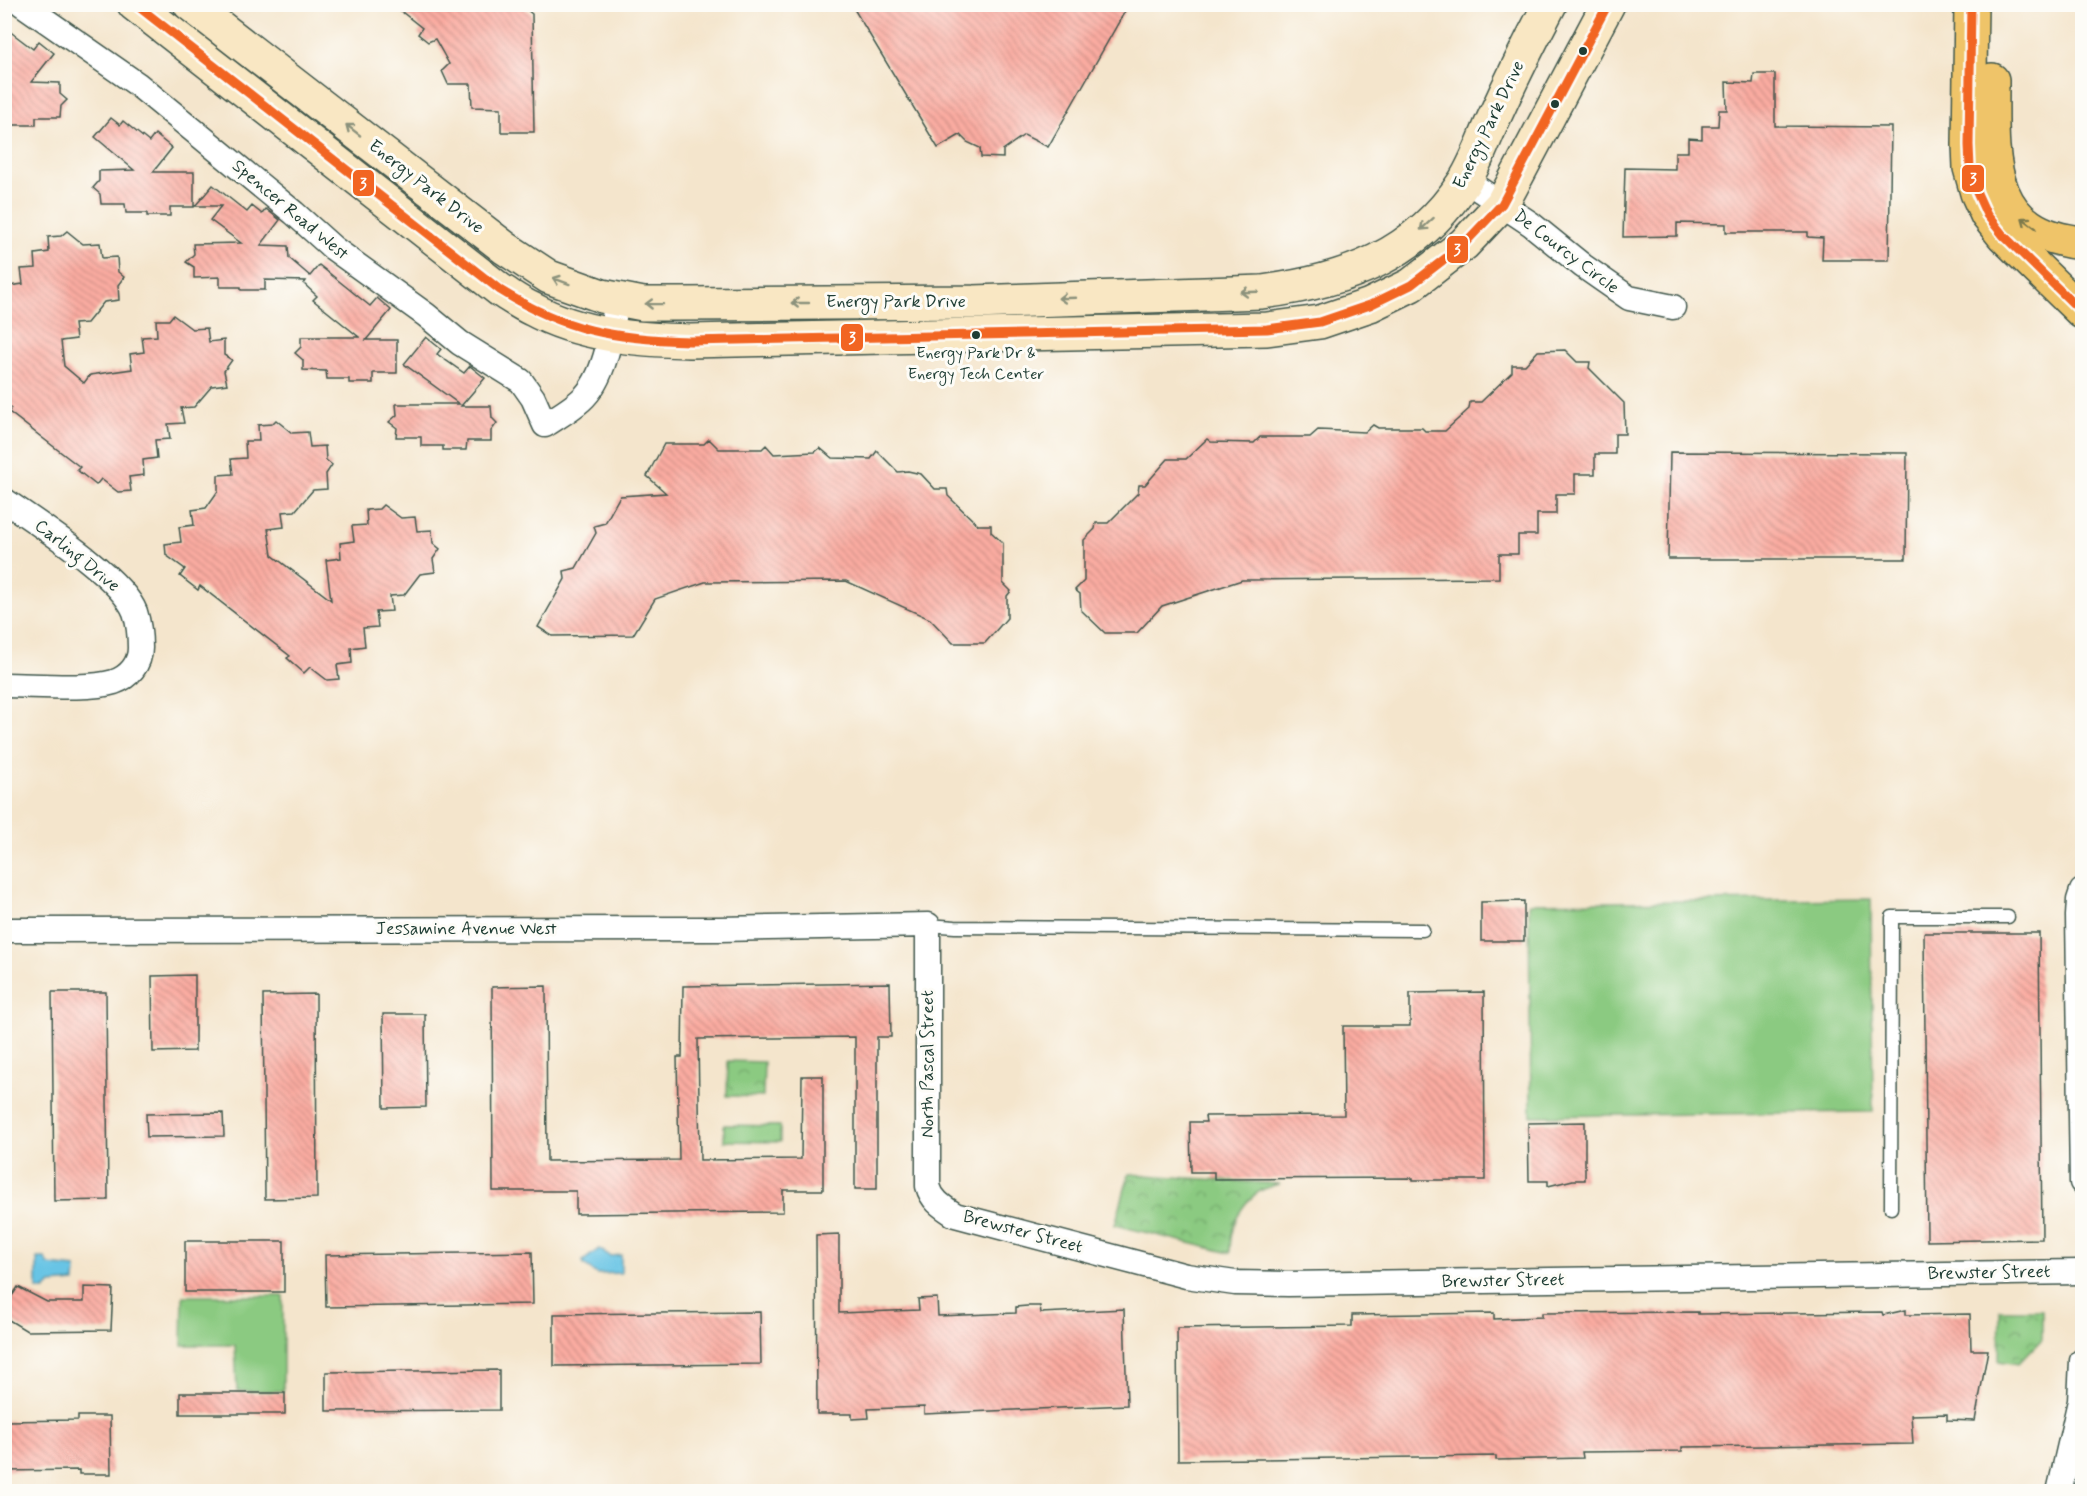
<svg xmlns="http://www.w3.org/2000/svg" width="2087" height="1496" viewBox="0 0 2087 1496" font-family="Mynerve,sans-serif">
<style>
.green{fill:#8bca81;stroke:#55845a;stroke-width:1.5}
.park{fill:url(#park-crowns);stroke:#55845a;stroke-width:1.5}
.water{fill:#67c4e5;stroke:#43808c;stroke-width:1.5}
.building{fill:url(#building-back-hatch)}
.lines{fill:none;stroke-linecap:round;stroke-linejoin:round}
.lane-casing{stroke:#3f564b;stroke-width:15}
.street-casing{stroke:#3f564b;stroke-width:27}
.secondary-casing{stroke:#3f564b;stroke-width:36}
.primary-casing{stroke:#3f564b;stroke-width:36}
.lane{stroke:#fff;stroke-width:12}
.street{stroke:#fff;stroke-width:24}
.secondary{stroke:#f9e7c3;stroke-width:33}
.primary{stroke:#efc469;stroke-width:33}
.bus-1-casing{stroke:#fdfcf7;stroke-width:14}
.bus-1{stroke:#f26522;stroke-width:9}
.oneway{stroke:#8c927c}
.oneway2{stroke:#7d7a4c}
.bus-dot{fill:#1f3d34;stroke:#fdfcf7;stroke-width:2}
.labels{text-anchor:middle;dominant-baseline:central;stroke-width:6;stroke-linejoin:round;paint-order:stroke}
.bus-label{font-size:16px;fill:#1f3d34;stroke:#fdfcf7}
.street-label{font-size:18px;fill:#1f3d34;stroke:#fdfcf7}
.line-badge{stroke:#fdfcf7;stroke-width:2}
.badge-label{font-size:16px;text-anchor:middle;font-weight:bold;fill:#fff}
</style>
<defs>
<pattern id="park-crowns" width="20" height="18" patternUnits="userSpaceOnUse" patternTransform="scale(1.5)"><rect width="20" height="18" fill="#8bca81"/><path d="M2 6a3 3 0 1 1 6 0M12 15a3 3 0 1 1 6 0" fill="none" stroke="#71a56a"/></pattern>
<pattern id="building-back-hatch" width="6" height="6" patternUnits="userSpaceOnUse" patternTransform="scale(1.5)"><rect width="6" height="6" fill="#fbaca1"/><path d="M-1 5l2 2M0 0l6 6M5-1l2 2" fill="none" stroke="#cb8d84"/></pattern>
</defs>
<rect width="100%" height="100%" fill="#fdfcf7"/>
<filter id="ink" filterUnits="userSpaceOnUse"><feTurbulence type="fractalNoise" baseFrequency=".0167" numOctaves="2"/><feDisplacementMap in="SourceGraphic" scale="12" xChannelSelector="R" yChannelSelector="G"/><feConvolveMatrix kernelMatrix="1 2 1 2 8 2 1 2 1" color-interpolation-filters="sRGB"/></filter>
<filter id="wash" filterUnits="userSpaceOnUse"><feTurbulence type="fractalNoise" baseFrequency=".008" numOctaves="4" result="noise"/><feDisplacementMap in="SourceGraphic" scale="24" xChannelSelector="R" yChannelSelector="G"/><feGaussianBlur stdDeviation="1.35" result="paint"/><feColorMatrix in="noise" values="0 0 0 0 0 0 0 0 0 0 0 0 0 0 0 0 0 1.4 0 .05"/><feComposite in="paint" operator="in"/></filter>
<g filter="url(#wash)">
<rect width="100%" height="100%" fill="#f4e5cc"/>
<!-- green -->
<g class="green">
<polygon points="1871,899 1873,1112 1531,1116 1529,903"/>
<polygon points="724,1125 780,1126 780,1142 724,1141"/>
<polygon points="183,1296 283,1296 283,1391 237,1391 235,1345 182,1345"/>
</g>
<!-- park -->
<g class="park">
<polygon points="728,1061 764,1062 763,1097 727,1096"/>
<path d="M 1129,1174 L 1280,1184 C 1246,1190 1230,1220 1230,1253 L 1115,1225 Z"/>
<polygon points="2000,1310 2042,1310 2042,1339 2018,1364 1999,1361"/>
</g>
<!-- water -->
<g class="water">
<polygon points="599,1249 610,1256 621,1255 621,1273 597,1274 584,1265 583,1261"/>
<polygon points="37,1258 45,1258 49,1265 76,1268 75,1282 51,1284 45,1290 37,1290"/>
</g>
<g id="blocks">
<!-- building -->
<g class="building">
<polygon points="392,4 520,4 532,14 534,132 501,132 501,108 472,107 471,84 448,84 442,71 449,64 435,39 428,42 418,34 422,28"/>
<polygon points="851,4 1129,4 1048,147 1024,135 1003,150 1003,158 981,157 980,148 967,142 960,135 938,148"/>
<polygon points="4,27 33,49 39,41 54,53 31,82 60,83 60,94 67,100 61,106 60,117 36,117 36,125 13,125 13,122 4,123"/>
<polygon points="1754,74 1775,74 1775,126 1891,127 1889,260 1822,260 1823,238 1808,237 1808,232 1726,232 1726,224 1677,223 1677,236 1623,237 1625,168 1675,169 1675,152 1688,152 1688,138 1702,139 1702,126 1718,126 1719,110 1727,110 1726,82 1753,83"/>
<polygon points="111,118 120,125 123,121 149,142 155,134 172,148 153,172 194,172 194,207 170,207 170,216 147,216 147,213 126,213 125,204 101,204 100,194 93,188 99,181 99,171 134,170 95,137"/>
<polygon points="213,185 247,212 252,206 262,214 266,209 280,220 261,245 288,246 289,258 310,276 319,265 370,306 377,298 391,310 366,340 397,340 397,373 373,373 373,383 349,383 349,379 327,379 326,371 303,370 303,360 295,353 301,347 301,337 359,337 313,300 317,296 304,284 306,281 265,280 265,290 241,290 241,287 220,287 220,277 194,278 194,267 186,262 194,254 193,244 241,243 210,220 221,206 195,206"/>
<polygon points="67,231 83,244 100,243 102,258 117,257 118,272 124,277 118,285 119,300 104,302 87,323 74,324 76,339 61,341 64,366 84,383 90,375 132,369 130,354 144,352 142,337 157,336 156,320 169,320 173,315 192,329 207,328 209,342 224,340 224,355 232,360 224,371 227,384 212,386 194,407 181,408 184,423 168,424 170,439 155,440 157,458 143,460 144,475 129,477 131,491 118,492 101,479 96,485 77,470 80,467 9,412 11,408 4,403 4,309 9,303 9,286 23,284 21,269 36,268 35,254 49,252 48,237 61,236"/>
<polygon points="426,337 441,349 437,354 464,373 470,366 485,378 461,406 491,406 492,418 497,423 491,431 491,441 467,441 466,450 443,450 443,446 421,446 421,437 396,437 397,428 389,422 397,415 396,404 459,404 404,364"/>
<polygon points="1565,350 1577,362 1590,362 1589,368 1624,403 1625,434 1615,434 1615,454 1595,454 1595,474 1575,474 1575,494 1556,494 1556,514 1537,514 1537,535 1518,535 1518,554 1499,554 1499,578 1242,580 1162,606 1137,633 1105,633 1081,610 1080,594 1075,590 1084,581 1084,540 1095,529 1096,523 1108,523 1138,493 1139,485 1145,485 1168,459 1186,459 1207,439 1211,442 1254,443 1260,437 1310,437 1318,430 1365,432 1373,425 1378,428 1422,428 1425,431 1445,431 1469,409 1470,402 1481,402 1512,372 1512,365 1525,365 1538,351"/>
<polygon points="276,420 292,433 308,432 310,447 325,446 326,460 332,465 326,474 327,489 313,490 295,511 282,512 284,527 268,529 272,555 331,600 326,560 341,558 340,543 354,541 352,526 367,525 366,510 379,509 383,505 401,518 415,517 417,531 432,530 433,543 440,549 433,559 435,572 420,574 404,595 390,596 392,611 376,612 378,627 363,628 365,646 351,648 352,663 337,665 339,679 327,680 310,667 304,673 287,658 290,656 200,586 198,590 180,576 185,569 166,555 165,544 181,542 179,527 194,525 192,510 206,508 218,491 218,475 233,474 231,459 246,458 245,441 259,441 258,425 272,424"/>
<polygon points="709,439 719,449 762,449 766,445 774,454 815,452 820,448 832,458 871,459 877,451 898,472 908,471 921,474 935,489 947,489 948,496 978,525 991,525 991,532 1003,543 1003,583 1011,591 1007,596 1007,618 985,643 953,643 930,619 846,581 705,582 655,599 633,635 552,636 538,627 565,579 564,571 576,568 596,533 594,526 605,523 620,496 666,493 647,476 664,444 704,444"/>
<polygon points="1670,452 1907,453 1906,559 1668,559"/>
<polygon points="1524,901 1524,941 1481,941 1481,902"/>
<polygon points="1924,933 2039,933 2042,1239 1927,1241"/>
<polygon points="195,975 195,1051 153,1052 152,976"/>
<polygon points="890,983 891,1037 877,1037 877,1189 855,1189 855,1037 698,1039 700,1160 801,1159 802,1076 823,1076 823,1190 783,1190 783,1212 576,1214 576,1191 493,1191 492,987 546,986 547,1161 679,1160 677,1057 682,1057 683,986"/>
<polygon points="52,992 106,992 108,1200 54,1201"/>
<polygon points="1484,992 1485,1180 1413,1180 1413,1178 1214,1179 1214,1172 1191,1172 1190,1122 1206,1122 1205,1116 1344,1115 1343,1026 1410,1026 1410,993"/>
<polygon points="316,994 317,1198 265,1199 263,995"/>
<polygon points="383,1014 425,1014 426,1107 384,1108"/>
<polygon points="223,1113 224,1136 147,1137 146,1114"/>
<polygon points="1585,1122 1585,1180 1573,1180 1548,1186 1548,1181 1529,1181 1528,1123"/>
<polygon points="839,1234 839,1313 919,1310 918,1299 937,1298 938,1316 1016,1313 1016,1307 1027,1306 1040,1306 1041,1313 1124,1309 1127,1405 924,1414 924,1407 868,1409 869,1418 852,1419 852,1414 817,1414 816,1235"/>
<rect x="185" y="1241" width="99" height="51"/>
<polygon points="532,1252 533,1304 326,1307 325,1255"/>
<polygon points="18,1287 47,1302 84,1302 84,1287 113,1288 111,1330 27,1331 4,1317 4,1308"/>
<polygon points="1906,1310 1906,1315 1970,1314 1971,1350 1988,1350 1975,1421 1947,1420 1947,1414 1911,1415 1913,1444 1682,1447 1682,1451 1582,1452 1583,1458 1496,1460 1496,1456 1178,1460 1177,1328 1352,1326 1352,1315 1494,1313 1494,1319 1542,1317 1542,1313 1698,1312 1698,1314 1882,1312 1883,1315"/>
<polygon points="760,1312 761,1364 554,1366 554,1314"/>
<polygon points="499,1370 499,1410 326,1411 326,1372"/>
<rect x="180" y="1393" width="105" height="21"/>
<polygon points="78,1416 110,1416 111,1474 79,1474 79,1470 4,1471 4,1421 78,1420"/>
</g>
</g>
</g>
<g filter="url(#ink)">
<use href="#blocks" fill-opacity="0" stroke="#3f564b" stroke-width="1.5"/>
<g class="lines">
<defs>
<g id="lane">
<polyline points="928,925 955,927 1423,930"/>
<polyline points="1891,1208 1892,917 2008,917"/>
</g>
<g id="street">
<path d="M 22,4 L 137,84 L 294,213 L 333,248 L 426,315 L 460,343 L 521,381 L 533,398 L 545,425 C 557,417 570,410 581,400 C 606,378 612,330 617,299"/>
<polyline points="1465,180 1531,224 1583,266 1629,298 1673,307"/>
<path d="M 4,500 C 38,524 121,576 135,612 C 139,624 140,636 140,648 C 140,664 129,677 114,682 C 87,690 35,685 4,685"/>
<polyline points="2082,891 2079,900 2078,916 2082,1182"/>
<path d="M 4,930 L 719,929 L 928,925 L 928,1186 C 932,1201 943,1207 955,1215 L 1186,1276 L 1235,1283 L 1288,1284 L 2082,1272"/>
<polyline points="2059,1492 2080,1401 2082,1361"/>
</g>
<g id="secondary">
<path d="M 134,4 L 500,290 C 510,296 521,304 532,309 C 580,335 637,340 690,341 L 1267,329 L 1320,322 L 1370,305 L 1411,285 L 1464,244 L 1502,204 L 1608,4"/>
<path d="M 190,4 L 505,248 L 549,277 L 602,296 L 643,304 L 679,304 L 974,302 L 1262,292 C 1346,281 1416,256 1464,182 C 1476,163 1484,140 1493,120 C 1511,80 1530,42 1550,4"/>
</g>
<g id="primary">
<polyline points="1971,4 1969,145 1970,168 1977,193 1987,215 2003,235 2082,312"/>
<path d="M 1992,80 C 1992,155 1984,233 2082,243"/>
</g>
</defs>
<!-- lane casing -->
<use href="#lane" class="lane-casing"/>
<!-- street casing -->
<use href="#street" class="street-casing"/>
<!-- secondary casing -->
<use href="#secondary" class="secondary-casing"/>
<!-- primary casing -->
<use href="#primary" class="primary-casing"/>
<!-- lane -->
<use href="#lane" class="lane"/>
<!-- street -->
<use href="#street" class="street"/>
<!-- secondary -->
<use href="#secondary" class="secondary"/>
<!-- primary -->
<use href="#primary" class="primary"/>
<defs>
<g id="bus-1">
<path d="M 135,4 L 500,290 C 566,331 614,339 690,341 L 1267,329 L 1320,322 L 1370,305 L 1411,285 L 1464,244 L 1502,204 L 1608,4"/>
<polyline points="1971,4 1969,145 1970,168 1977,193 1987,215 2003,235 2082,312"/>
</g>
</defs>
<!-- bus-1 casing -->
<use href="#bus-1" class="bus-1-casing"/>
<!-- bus-1 -->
<use href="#bus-1" class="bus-1"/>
</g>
<!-- one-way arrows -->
<defs><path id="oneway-shaft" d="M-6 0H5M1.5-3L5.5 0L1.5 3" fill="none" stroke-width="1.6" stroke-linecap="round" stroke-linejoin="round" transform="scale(1.5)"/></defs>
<g class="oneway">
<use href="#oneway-shaft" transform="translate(353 130) rotate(-142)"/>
<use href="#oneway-shaft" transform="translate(1427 224) rotate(138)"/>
<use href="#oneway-shaft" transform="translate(561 281) rotate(-160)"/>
<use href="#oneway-shaft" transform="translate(1249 292) rotate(178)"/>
<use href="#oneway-shaft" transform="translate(1067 298) rotate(178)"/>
<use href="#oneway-shaft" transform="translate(800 303) rotate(180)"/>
<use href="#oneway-shaft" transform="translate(654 304) rotate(-179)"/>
</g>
<use class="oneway2" href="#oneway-shaft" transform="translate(2029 223) rotate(-143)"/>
</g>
<!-- markers -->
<g class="bus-dot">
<circle cx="1583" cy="51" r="5"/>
<circle cx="1555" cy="104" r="5"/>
<circle cx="976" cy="335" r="5"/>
</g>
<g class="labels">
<!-- bus labels -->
<g class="bus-label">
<text x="976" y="353">Energy Park Dr &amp;<tspan x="976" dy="21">Energy Tech Center</tspan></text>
</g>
<!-- street labels -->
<g class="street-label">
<text transform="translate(1489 125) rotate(-64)">Energy Park Drive</text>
<text transform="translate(426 187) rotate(38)">Energy Park Drive</text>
<text transform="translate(290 210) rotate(40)">Spencer Road West</text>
<text transform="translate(1566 252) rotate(37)">De Courcy Circle</text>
<text x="896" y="302">Energy Park Drive</text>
<text transform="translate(77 556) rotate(39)">Carling Drive</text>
<text x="466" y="929">Jessamine Avenue West</text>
<text transform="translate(928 1064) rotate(-90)">North Pascal Street</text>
<text transform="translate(1023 1232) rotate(15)">Brewster Street</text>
<text transform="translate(1989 1273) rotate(-1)">Brewster Street</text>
<text transform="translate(1503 1281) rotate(-1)">Brewster Street</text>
</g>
</g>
<g class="line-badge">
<rect x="1961" y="164" width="24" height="29" rx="6" fill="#f26522"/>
<rect x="352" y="169" width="23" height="28" rx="6" fill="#f26522"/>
<rect x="1446" y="235" width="23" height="29" rx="6" fill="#f26522"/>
<rect x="840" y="323" width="24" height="29" rx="6" fill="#f26522"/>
</g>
<g class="badge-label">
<text x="1973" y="184">3</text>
<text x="363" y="189">3</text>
<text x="1457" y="255">3</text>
<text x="852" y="343">3</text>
</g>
<!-- margin -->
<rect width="2087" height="1496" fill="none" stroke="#fdfcf7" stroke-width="24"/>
</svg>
